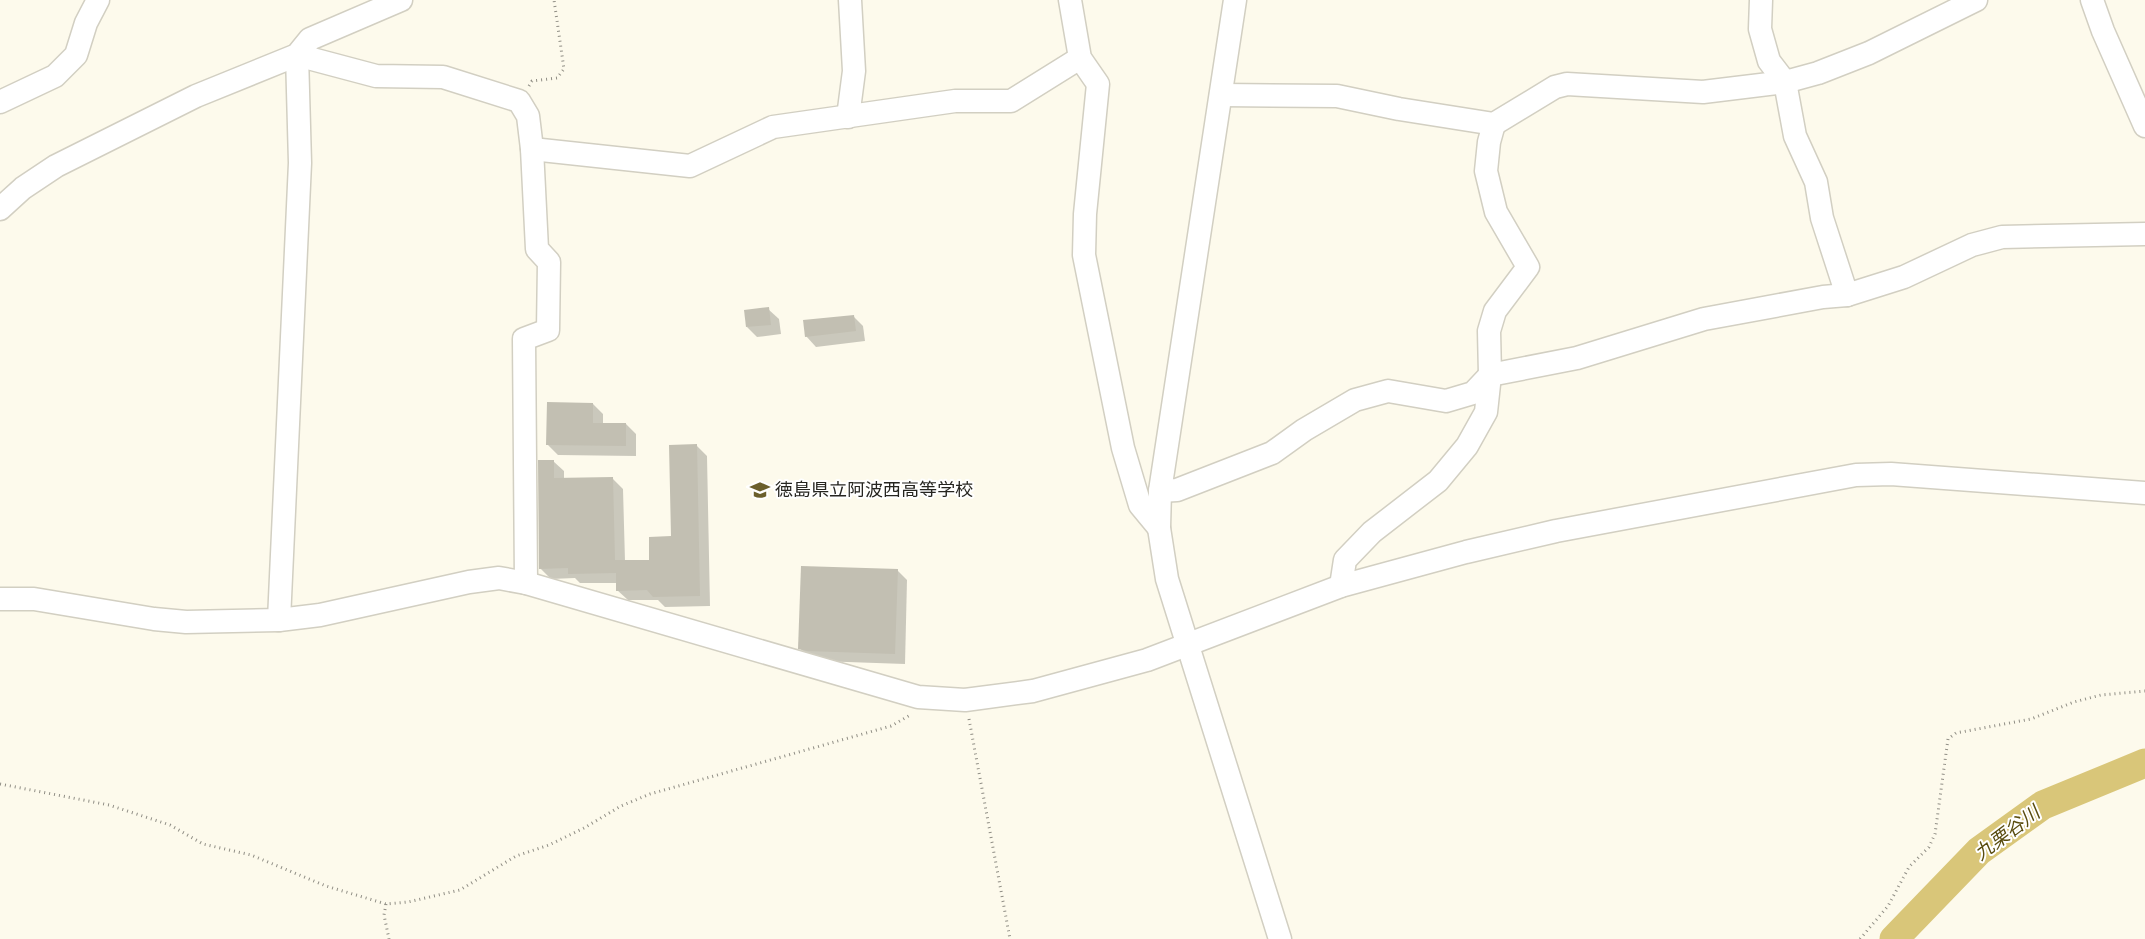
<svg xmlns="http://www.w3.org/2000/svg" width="2145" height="939" viewBox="0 0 2145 939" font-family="Jost,'Noto Sans JP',sans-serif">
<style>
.shadow{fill:#0003}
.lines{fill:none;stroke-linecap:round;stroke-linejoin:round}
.river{stroke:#d9c679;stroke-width:29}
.building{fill:#c2bfb2}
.minor-casing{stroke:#d2cfc2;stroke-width:25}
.path{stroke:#908e85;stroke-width:3;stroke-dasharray:1 4;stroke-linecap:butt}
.minor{stroke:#fff;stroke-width:22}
.labels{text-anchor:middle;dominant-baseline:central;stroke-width:4;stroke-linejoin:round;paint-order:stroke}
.poi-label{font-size:18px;fill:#262520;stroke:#fff;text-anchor:start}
.water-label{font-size:19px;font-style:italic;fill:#594c0f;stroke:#fff}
</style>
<rect width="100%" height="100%" fill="#fdfaec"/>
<!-- shadow -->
<g class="shadow">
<polygon points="768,309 779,319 781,334 757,337 747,327"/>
<polygon points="853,316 863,326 865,341 816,347 806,336"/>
<polygon points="593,404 603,414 603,424 626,424 636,434 636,456 558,455 548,445"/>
<polygon points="696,445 707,456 710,606 665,607 658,600 628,600 617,590 617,583 580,583 575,578 551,579 540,568 553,461 564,471 564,480 613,479 623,489 625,561 651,561 672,537"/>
<polygon points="897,570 907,580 905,664 818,661 810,659 800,648"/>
</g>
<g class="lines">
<!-- river -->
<polyline class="river" points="1894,939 1979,851 2043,805 2145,763"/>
</g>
<!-- building -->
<g class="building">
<polygon points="769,307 771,325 746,327 744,310"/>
<polygon points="854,315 856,331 805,337 803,320"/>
<polygon points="547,402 593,403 593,423 626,423 626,446 546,445"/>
<polygon points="697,444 700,596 653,597 647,590 616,591 616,573 568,574 568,568 539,569 538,460 554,460 554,478 613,477 615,560 649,560 649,537 671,536 669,445"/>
<polygon points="801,566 898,569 895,654 807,651 798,649"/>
</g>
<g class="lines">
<defs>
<g id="minor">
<polyline points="1070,0 1080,58 1098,84 1085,214 1084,255 1123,448 1140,505 1159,528"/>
<polyline points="1235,0 1160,491 1159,528 1167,579 1280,939"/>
<polyline points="1761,0 1760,29 1769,61 1785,82 1795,136 1816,182 1822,218 1847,295"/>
<polyline points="2092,0 2103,31 2145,126"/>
<polyline points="297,55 376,76 443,77 519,101 528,116 532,149 537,249 549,262 548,330 524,339 526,583"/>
<polyline points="1221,95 1337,96 1399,109 1494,124 1555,87 1567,84 1703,92 1785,82 1818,73 1869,53 1976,0"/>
<polyline points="0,102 55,76 76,55 86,23 98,0"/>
<polyline points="848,117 854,71 850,0"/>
<polyline points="532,149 690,166 773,127 955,101 1011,101 1080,58"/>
<polyline points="0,209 23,188 56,166 196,96 297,55 310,39 401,0"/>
<polyline points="1160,491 1177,490 1272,453 1304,430 1355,400 1388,391 1446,401 1473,393 1490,375 1577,358 1704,319 1823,297 1847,295 1904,277 1972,245 2002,237 2145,234"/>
<polyline points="1341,586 1345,560 1372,532 1438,481 1467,446 1486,412 1490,375 1489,331 1495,311 1528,267 1496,212 1486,171 1489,142 1494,124"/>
<polyline points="0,599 34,599 154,619 186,622 279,620 320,615 469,582 499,578 526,583 918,697 965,700 1033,691 1147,660 1341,586 1466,552 1556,531 1856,475 1891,474 2145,493"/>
<polyline points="279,620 300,163 297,55"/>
</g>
</defs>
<!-- minor casing -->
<use href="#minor" class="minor-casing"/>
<!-- path -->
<g class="path">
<polyline points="529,86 532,81 557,78 564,69 554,0"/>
<polyline points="969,719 1010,939"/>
<polyline points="0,784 109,805 170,825 203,844 251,855 326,886 386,904 408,902 460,890 516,856 549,845 584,828 621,806 650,794 891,726 912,714"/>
<polyline points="386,904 384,915 389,939"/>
<polyline points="1860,939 1888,906 1909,867 1929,847 1935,834 1948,739 1956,733 2031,719 2074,702 2101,695 2145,691"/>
</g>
<!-- minor -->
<use href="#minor" class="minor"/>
</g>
<!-- icons -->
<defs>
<symbol id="school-bare" viewBox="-9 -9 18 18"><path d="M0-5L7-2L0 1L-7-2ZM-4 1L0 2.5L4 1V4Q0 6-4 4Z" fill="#6b5f2c" stroke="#fff" stroke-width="2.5" paint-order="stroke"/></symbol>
</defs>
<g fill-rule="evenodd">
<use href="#school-bare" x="746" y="476" width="28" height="28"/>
</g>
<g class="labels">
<!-- poi labels -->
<g class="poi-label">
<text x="775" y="490">徳島県立阿波西高等学校</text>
</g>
<!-- water labels -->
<g class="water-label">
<text transform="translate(2007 833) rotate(-37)">九栗谷川</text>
</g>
</g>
</svg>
